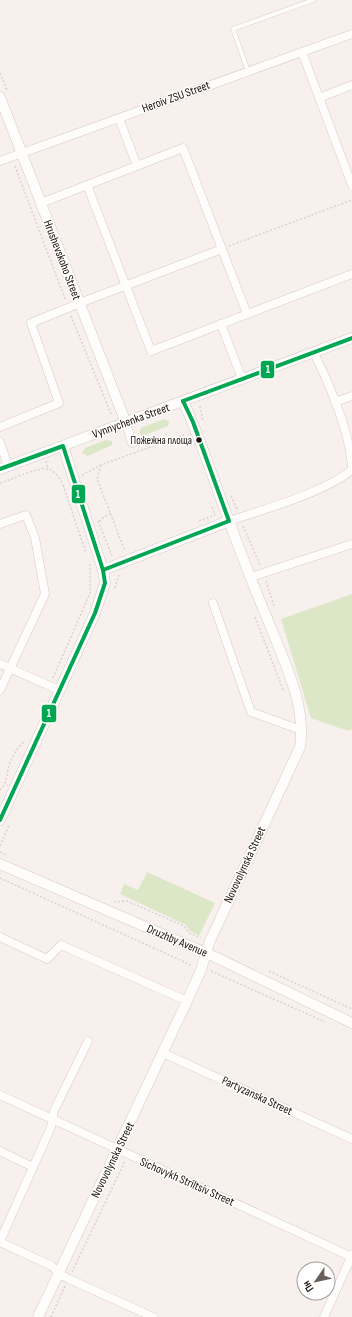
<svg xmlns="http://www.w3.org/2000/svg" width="352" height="1317" viewBox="0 0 352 1317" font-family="'Sofia Sans Condensed',sans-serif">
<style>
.green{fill:#dce7c8}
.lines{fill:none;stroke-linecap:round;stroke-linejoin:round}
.service-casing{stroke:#d4cac5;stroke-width:5}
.minor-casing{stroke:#d4cac5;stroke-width:9}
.tertiary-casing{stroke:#d4cac5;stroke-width:11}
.path{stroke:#d6d3d2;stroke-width:1.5;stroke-dasharray:2 2;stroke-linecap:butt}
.service{stroke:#fefdfc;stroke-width:4}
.minor{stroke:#fefdfc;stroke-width:8}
.tertiary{stroke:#fefdfc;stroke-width:10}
.bus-1-casing{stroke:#fff;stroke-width:7}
.bus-1{stroke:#00a651;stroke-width:4}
.bus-dot{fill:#1c100a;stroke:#fff;stroke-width:1.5}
.labels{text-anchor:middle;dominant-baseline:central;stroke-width:3;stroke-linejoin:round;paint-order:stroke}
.bus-label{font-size:11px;fill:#1c100a;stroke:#fff;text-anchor:end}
.street-label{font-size:12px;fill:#1c100a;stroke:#fff}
.line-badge{stroke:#fff;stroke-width:1.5}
.badge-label{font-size:11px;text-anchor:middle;font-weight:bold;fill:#fff}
</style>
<rect width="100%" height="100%" fill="#f8f0ec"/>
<!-- green -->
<g class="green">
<polygon points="164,419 169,421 168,426 145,435 141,435 139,433 141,428"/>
<polygon points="106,440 112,441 112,445 88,456 82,453 85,448"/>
<polygon points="352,594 352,729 348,731 311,718 281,619"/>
<polygon points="147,872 215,903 199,936 190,931 186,925 120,894 124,884 138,890"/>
</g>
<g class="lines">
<defs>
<polyline id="service" points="248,71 233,29 313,0"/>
<g id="minor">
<polyline points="302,52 352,185"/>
<polyline points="319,98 352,85"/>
<polyline points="119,118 137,166"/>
<polyline points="0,161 352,34"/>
<polyline points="87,185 151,351 352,274"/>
<polyline points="41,203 183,148 247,314"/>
<polyline points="221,324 242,379"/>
<polyline points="335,402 352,396"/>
<polyline points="126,423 132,443"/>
<polyline points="0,427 59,403 31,323 85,301 222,249"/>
<polyline points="0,442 8,466"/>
<path d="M 229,521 C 265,509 323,493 352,470 C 351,435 330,385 314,353"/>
<polyline points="0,524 26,515 35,538 45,594 0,690"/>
<polyline points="251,577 352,544"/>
<polyline points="213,603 251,712 301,730"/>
<polyline points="0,664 59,690"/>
<polyline points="0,937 47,959 61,945 187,1001"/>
<polyline points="163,1053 352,1139"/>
<polyline points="0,1095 352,1257"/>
<polyline points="0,1151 33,1167"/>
<polyline points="0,1241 51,1127 54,1111 88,1041"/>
<polyline points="0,1242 52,1266 58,1273 69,1279 153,1317"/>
<polyline points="324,1317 352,1255"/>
</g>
<g id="tertiary">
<polyline points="0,97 126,423"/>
<polyline points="0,469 352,338"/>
<polyline points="103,570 229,521"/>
<polyline points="0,820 95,613 105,583 103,570 63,446"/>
<polyline points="0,864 213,956 352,1023"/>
<path d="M 38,1317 L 187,1001 L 201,970 L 209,943 L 300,747 C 306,705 286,666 271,628 C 257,594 243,560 231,526 C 215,485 202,442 183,401"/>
</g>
</defs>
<!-- service casing -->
<use href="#service" class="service-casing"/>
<!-- minor casing -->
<use href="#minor" class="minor-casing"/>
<!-- tertiary casing -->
<use href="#tertiary" class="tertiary-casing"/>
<!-- path -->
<g class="path">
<polyline points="0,73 7,90"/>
<polyline points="15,166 65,299"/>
<polyline points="229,246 352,200"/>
<polyline points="71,316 112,416"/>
<polyline points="200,406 203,421"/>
<polyline points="46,461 48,469"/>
<polyline points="101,465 97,479 125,551"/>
<polyline points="82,475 101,465 186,434"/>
<path d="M 0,483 C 11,480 37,467 48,469 C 55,471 59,478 63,484"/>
<polyline points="63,485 86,553"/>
<polyline points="231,496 237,509"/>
<polyline points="212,507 215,515"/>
<polyline points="98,521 112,556"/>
<polyline points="99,521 110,513"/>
<polyline points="199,521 215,515"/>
<polyline points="243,526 260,565"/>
<polyline points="266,581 274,606"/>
<polyline points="115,588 119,575"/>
<polyline points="255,617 284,692"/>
<polyline points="53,678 90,593 90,564"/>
<path d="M 0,790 C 6,784 7,777 8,769 C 10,760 17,747 24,742"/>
<polyline points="0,846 9,825"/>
<polyline points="0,852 6,855"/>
<polyline points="0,878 193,966"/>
<polyline points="114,902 127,901 184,926 189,933 201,938"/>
<polyline points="211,971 325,1022"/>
<polyline points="269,971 352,1009"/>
<polyline points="72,1272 125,1161"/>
<polyline points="51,1317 65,1286"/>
</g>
<!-- service -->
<use href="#service" class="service"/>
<!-- minor -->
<use href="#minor" class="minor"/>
<!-- tertiary -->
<use href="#tertiary" class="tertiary"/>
<defs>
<g id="bus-1">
<polyline points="183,401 352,338"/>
<polyline points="0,469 63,446 103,570 105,583 95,613 0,820"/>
<polyline points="103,570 229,521 193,422 183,401"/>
</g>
</defs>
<!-- bus-1 casing -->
<use href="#bus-1" class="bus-1-casing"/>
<!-- bus-1 -->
<use href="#bus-1" class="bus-1"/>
</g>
<!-- markers -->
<circle class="bus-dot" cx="199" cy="440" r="3.5"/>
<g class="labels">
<!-- bus labels -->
<g class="bus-label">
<text x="192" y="440">Пожежна площа</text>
</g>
<!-- street labels -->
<g class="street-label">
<text transform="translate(176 97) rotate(-20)">Heroiv ZSU Street</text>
<text transform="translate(62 260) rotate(69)">Hrushevskoho Street</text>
<text transform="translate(131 421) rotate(-20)">Vynnychenka Street</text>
<text transform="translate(245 865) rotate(-65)">Novovolynska Street</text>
<text transform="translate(177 941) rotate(23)">Druzhby Avenue</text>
<text transform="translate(257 1096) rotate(25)">Partyzanska Street</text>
<text transform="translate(113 1160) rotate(-64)">Novovolynska Street</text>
<text transform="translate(187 1182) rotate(24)">Sichovykh Striltsiv Street</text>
</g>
</g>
<g class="line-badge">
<rect x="260" y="360" width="15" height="19" rx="4" fill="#00a651"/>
<rect x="71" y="484" width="15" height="20" rx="4" fill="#00a651"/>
<rect x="41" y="704" width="16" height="19" rx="4" fill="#00a651"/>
</g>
<g class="badge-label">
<text x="268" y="373">1</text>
<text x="78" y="498">1</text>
<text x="49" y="717">1</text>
</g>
<!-- north arrow -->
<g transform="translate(316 1281) rotate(236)"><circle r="19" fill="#ffffff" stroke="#a49f9d"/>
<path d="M0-3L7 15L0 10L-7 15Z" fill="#695e59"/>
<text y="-6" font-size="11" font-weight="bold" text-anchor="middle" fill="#1c100a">Пн</text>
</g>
</svg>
